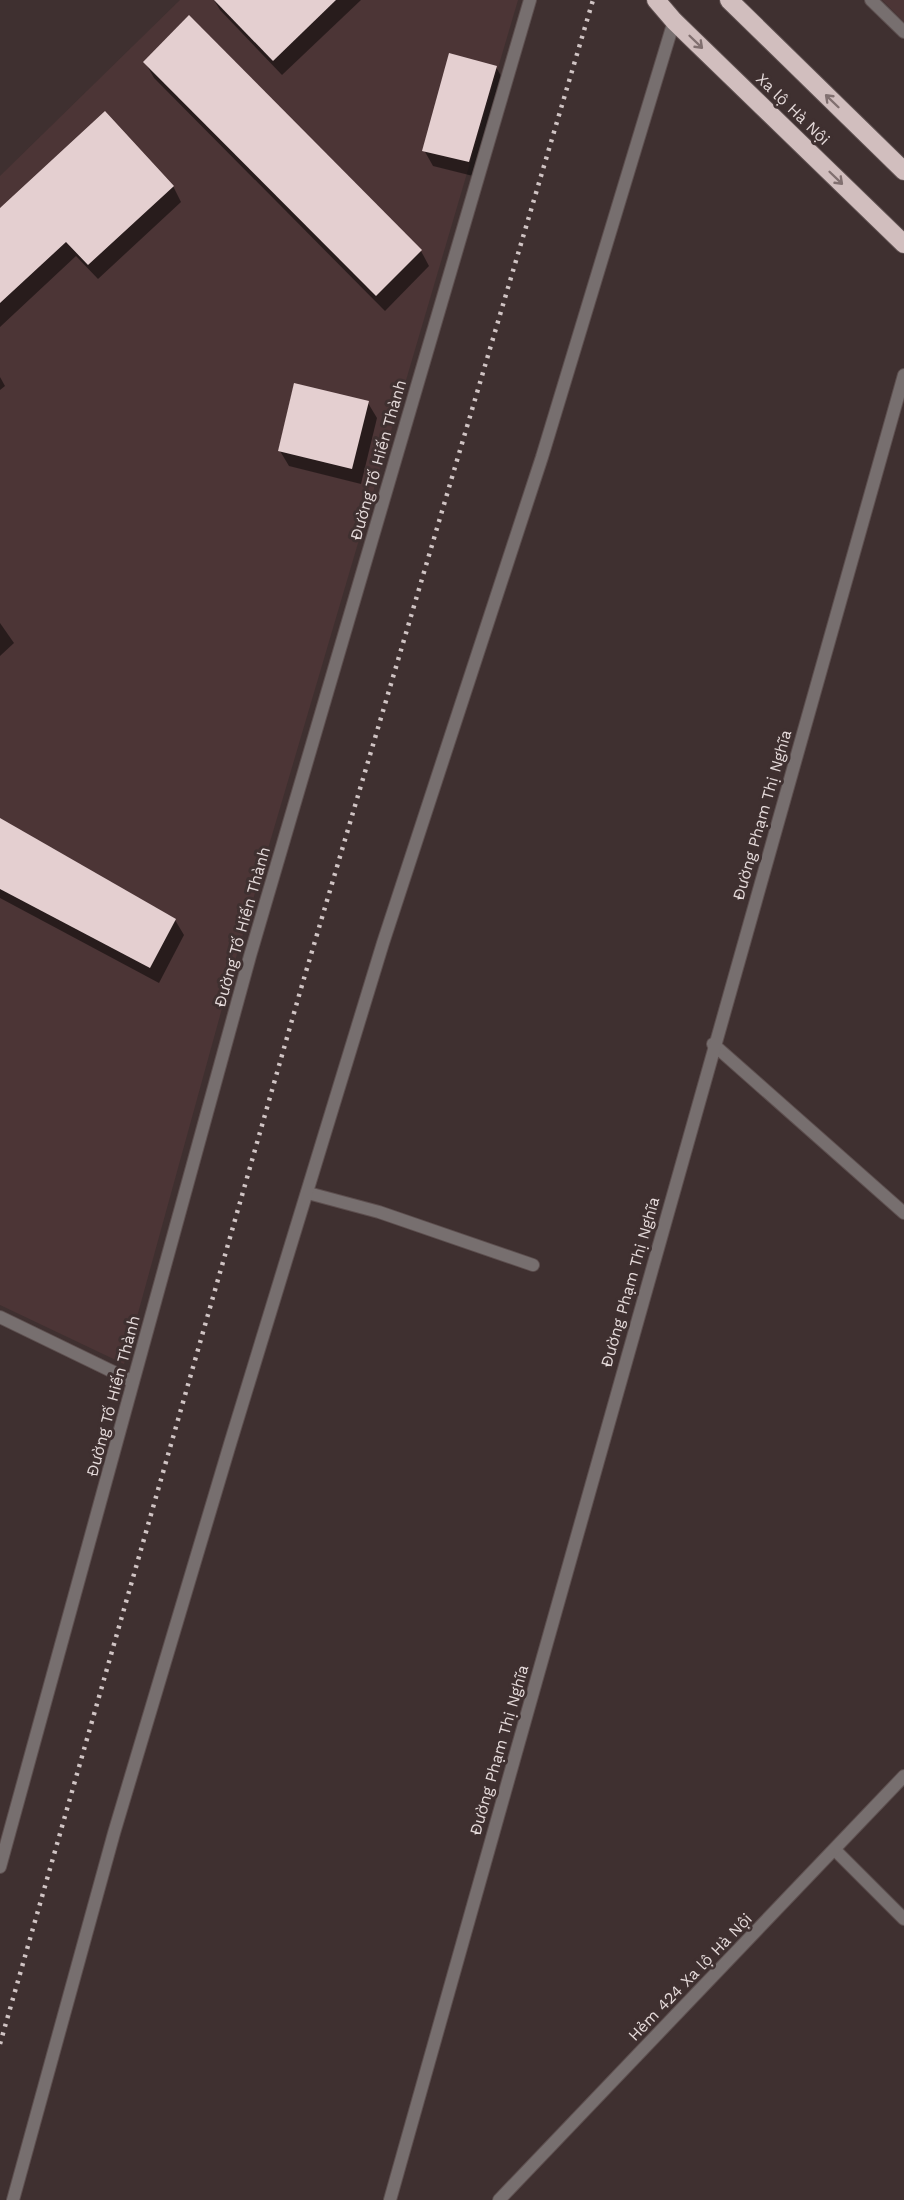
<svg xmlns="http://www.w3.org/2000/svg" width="904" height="2200" viewBox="0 0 904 2200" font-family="'Work Sans',sans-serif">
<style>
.built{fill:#4c3536}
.shadow{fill:#0007}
.building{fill:#e4cfd0}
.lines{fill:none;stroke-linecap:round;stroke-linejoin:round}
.lane-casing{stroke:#5d4f4f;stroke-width:14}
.street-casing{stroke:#5d4f4f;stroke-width:14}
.highway-casing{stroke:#5d4f4f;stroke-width:20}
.lane{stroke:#776f6f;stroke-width:12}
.street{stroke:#776f6f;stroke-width:12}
.highway{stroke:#d1bebe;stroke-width:18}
.rail{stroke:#d0c4c4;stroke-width:4.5;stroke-dasharray:3 6;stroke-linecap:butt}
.oneway{stroke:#817070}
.labels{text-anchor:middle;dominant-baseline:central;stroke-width:6;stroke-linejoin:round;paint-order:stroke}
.street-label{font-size:16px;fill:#e5dada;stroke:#3f3030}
</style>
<rect width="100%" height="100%" fill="#3f3030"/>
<!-- built -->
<g class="built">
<polygon points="180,0 518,0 237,954 124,1364 0,1305 0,176"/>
<polygon points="882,0 904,0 904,22"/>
</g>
<!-- shadow -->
<g class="shadow">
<polygon points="214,0 361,0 282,75 220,10"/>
<polygon points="145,62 421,251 429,266 385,311 154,78"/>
<polygon points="496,67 505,83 477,177 433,166 424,150"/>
<polygon points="173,186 181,202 98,279 76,256 0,327 0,210"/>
<polygon points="0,377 5,386 0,390"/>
<polygon points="368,403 377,418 361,484 289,466 280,451"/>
<polygon points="0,623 14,643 0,656"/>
<polygon points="0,819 175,920 184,935 159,983 0,898"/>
</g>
<!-- building -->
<g class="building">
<polygon points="214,0 336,0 273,61"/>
<polygon points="189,15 422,250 376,296 143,62"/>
<polygon points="449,53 497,66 469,162 422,151"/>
<polygon points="105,111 174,186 88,265 66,242 0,303 0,208"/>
<polygon points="294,383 369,401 352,469 278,451"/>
<polygon points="0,818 176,919 150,968 0,889"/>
</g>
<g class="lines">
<defs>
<polyline id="lane" points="871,0 904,32"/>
<g id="street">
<polyline points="713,1044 904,1213"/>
<polyline points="308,1193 379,1212 533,1265"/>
<polyline points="0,1317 132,1381"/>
<polyline points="835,1850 904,1919"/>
<polyline points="0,1867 250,956 530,0"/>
<polyline points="13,2200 114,1833 230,1444 383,943 542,457 674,21"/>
<polyline points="390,2200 904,375"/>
<polyline points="499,2200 904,1776"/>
</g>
<g id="highway">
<polyline points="656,0 674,21 904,244"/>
<polyline points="729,0 904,171"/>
</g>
</defs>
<!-- lane casing -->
<use href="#lane" class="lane-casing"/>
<!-- street casing -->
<use href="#street" class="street-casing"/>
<!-- highway casing -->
<use href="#highway" class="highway-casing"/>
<!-- lane -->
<use href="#lane" class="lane"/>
<!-- street -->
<use href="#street" class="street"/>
<!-- highway -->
<use href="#highway" class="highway"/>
<!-- rail -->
<polyline class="rail" points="0,2044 300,992 593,0"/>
</g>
<!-- one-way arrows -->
<defs><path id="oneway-shaft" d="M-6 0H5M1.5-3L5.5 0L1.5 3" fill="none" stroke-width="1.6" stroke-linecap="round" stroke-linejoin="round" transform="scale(1.5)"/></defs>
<g class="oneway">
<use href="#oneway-shaft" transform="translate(696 42) rotate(44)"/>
<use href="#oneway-shaft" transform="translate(832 101) rotate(-136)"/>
<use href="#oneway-shaft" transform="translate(836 178) rotate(44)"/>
</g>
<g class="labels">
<!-- street labels -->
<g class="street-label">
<text transform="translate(793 109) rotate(44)">Xa lộ Hà Nội</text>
<text transform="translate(378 460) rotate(-74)">Đường Tố Hiến Thành</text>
<text transform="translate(762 815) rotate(-74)">Đường Phạm Thị Nghĩa</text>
<text transform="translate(242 927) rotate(-74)">Đường Tố Hiến Thành</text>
<text transform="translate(630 1282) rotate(-74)">Đường Phạm Thị Nghĩa</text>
<text transform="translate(113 1396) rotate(-75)">Đường Tố Hiến Thành</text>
<text transform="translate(499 1750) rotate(-74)">Đường Phạm Thị Nghĩa</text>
<text transform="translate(690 1977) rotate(-46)">Hẻm 424 Xa lộ Hà Nội</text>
</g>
</g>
</svg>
